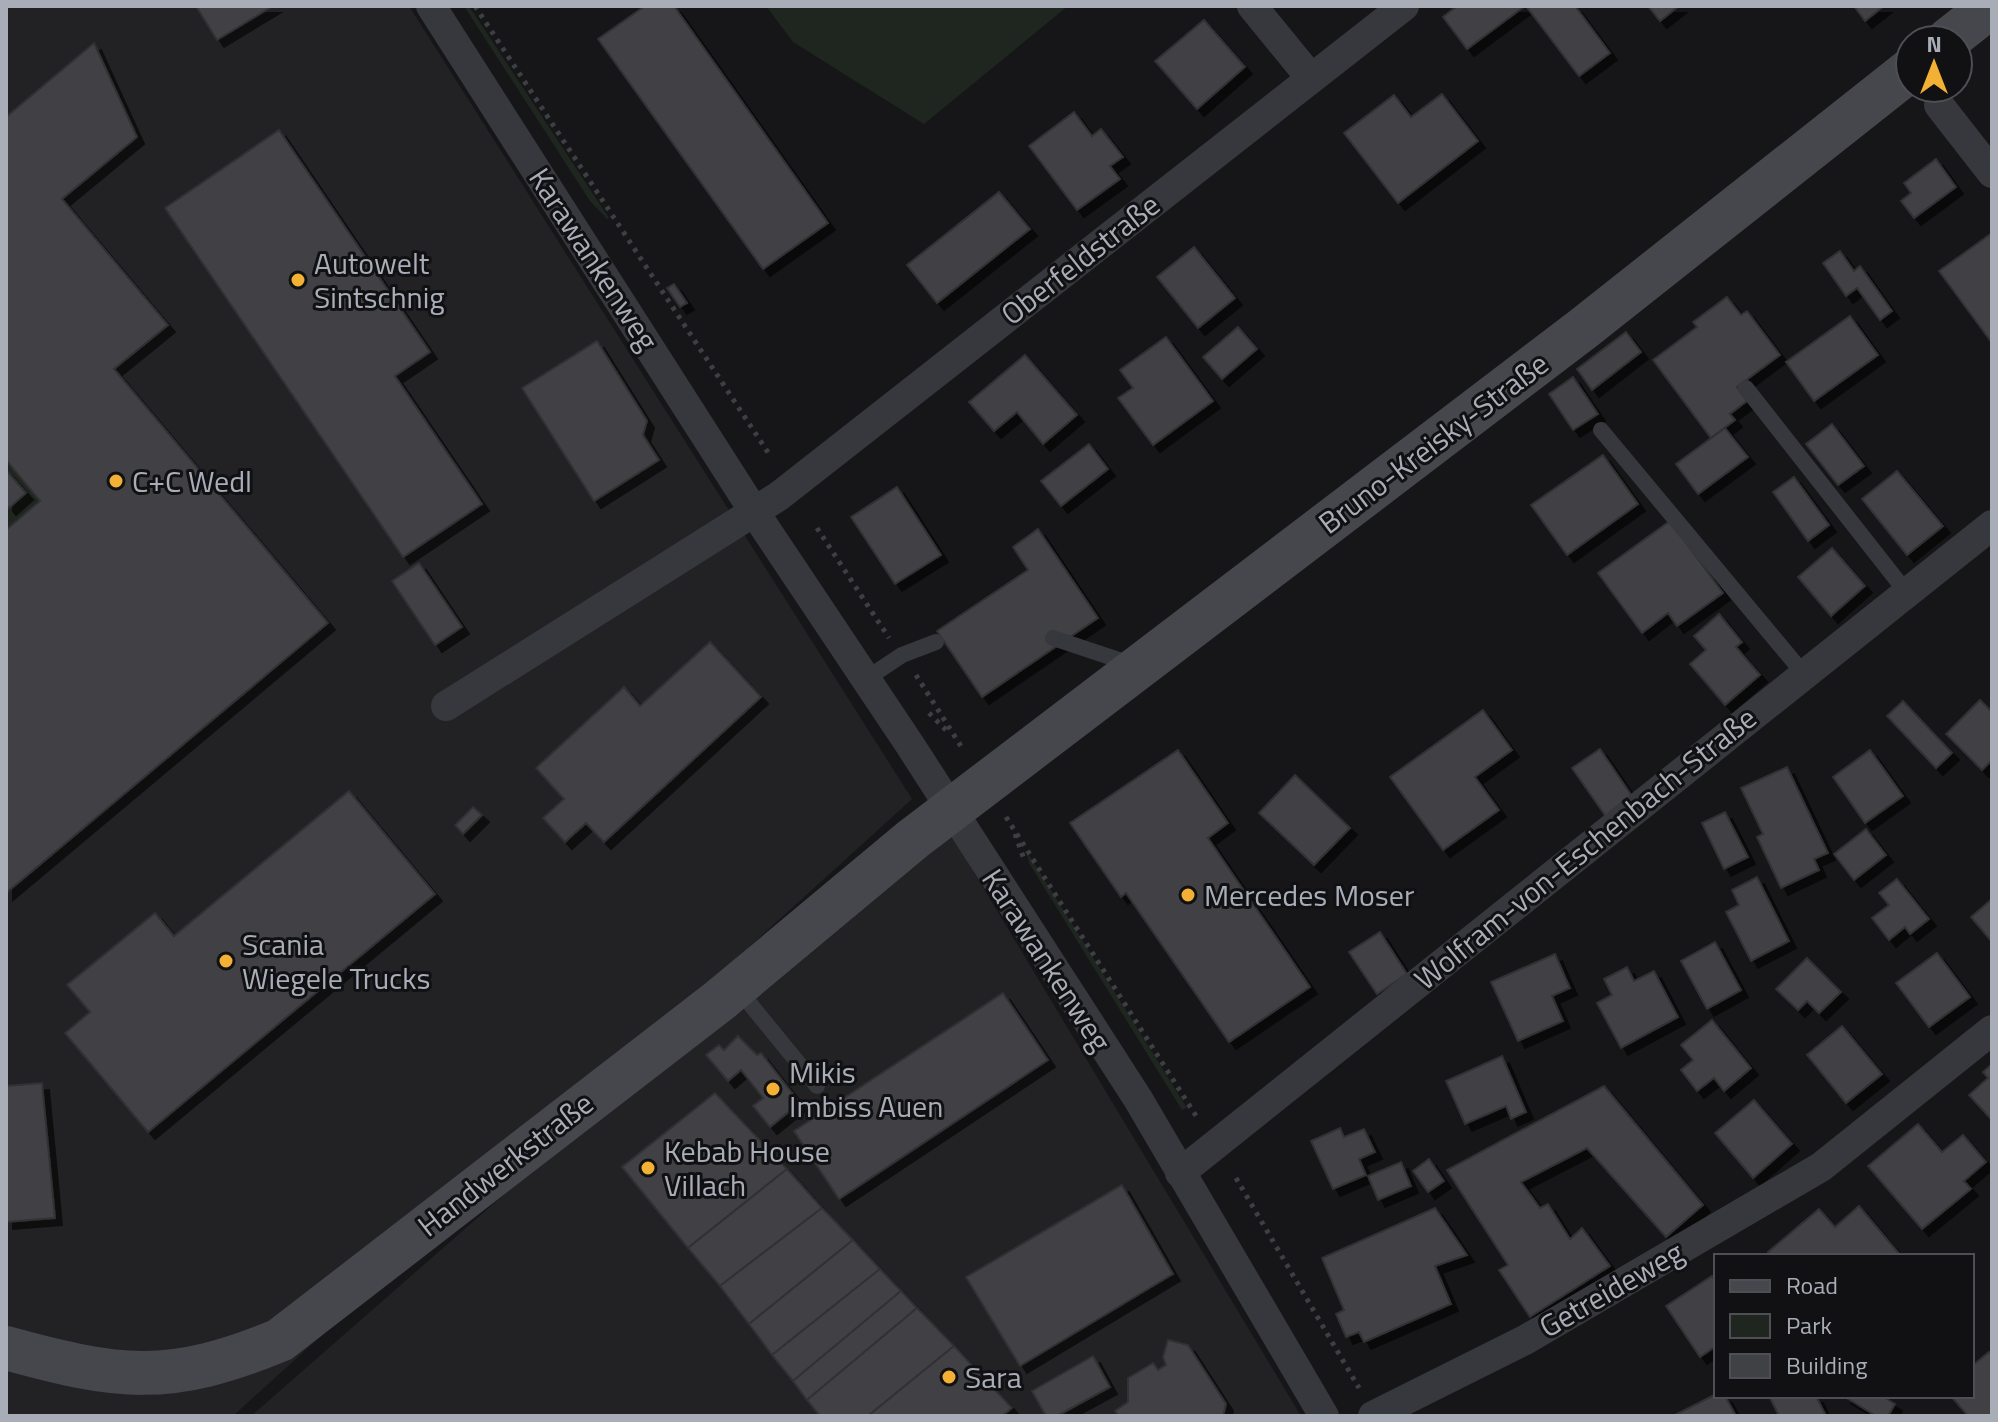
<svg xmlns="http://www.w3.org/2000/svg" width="1998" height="1422" viewBox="0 0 1998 1422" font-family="'Titillium Web',sans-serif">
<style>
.built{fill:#222225}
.green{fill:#1e261f}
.building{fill:#404145;stroke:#303034;stroke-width:2;filter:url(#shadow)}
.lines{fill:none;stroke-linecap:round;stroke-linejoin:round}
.path{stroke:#3d3f44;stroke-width:5;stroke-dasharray:4 6;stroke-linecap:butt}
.lane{stroke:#37383d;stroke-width:16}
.street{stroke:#37383d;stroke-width:30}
.secondary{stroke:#45474d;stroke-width:44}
.poi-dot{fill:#f2b134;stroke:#111113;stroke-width:3}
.labels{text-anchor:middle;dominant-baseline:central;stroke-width:6;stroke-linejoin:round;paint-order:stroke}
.street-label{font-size:30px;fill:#a8adb8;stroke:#111113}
.poi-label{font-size:30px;fill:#a8adb8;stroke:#111113;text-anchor:start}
</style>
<defs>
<filter id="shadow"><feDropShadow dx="7" dy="7" stdDeviation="0" flood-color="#0009"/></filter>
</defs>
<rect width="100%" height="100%" fill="#161618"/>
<!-- built -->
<g class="built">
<polygon points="6,6 409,6 912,799 233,1416 6,1416"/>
<polygon points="939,814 1301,1416 251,1416"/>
</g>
<!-- green -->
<g class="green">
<polygon points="464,6 469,6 609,218 607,219 590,201"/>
<polygon points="766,6 1068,6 924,124 793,42"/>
<polygon points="6,454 49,500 6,538"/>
<polygon points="1027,852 1187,1108 1182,1110 1029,863"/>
</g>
<!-- building -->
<g class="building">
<polygon points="196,6 273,6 217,40"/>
<polygon points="645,6 674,6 828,223 763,269 598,39"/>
<polygon points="1457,6 1525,6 1467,49 1443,17"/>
<polygon points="1526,6 1575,6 1610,53 1579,76"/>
<polygon points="1648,6 1679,6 1660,21"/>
<polygon points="1854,6 1884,6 1865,21"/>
<polygon points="1204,20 1245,67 1197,109 1155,61"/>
<polygon points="94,43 137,137 62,199 168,325 114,369 328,623 6,893 6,530 40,501 6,460 6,117"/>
<polygon points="1442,94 1478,141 1398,203 1344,133 1394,95 1411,117"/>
<polygon points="1074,112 1092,136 1101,129 1123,157 1110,166 1120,179 1077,210 1029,146"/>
<polygon points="279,130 430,352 395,376 482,504 403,557 165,208"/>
<polygon points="1936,159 1956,187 1914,218 1901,201 1911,193 1904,183"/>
<polygon points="999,192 1030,229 937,303 907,265"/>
<polygon points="1992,233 1992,343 1939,271"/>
<polygon points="1194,247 1235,298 1198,328 1157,277"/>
<polygon points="1840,251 1854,271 1860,266 1892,311 1880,320 1857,288 1846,296 1823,263"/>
<polygon points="674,284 687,303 680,307 667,288"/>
<polygon points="1727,297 1741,315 1747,311 1780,355 1737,387 1747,401 1730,414 1735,420 1711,438 1653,360 1697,327 1693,322"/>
<polygon points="1850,316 1878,355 1814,401 1786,362"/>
<polygon points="1238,327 1257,349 1222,379 1203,357"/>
<polygon points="1626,332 1641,352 1592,390 1577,369"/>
<polygon points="1166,337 1213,401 1153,445 1118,398 1133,388 1120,370"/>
<polygon points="597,341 647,421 643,435 659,460 594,501 522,388"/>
<polygon points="1025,355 1077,415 1043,444 1017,412 994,431 969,402"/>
<polygon points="1573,377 1598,414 1573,430 1549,394"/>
<polygon points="1832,424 1864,466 1838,485 1806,444"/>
<polygon points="1725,428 1748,457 1698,494 1676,464"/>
<polygon points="1089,444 1108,469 1061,506 1041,481"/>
<polygon points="1603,455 1638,504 1567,555 1531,505"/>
<polygon points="6,470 26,493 9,508 6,504"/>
<polygon points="1897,471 1943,526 1907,555 1862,499"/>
<polygon points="1794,477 1829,525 1808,541 1773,492"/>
<polygon points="897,487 941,555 895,584 851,517"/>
<polygon points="1670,521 1723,593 1677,626 1668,613 1642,633 1598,573"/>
<polygon points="1038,529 1098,618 982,697 937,631 1028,570 1013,547"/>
<polygon points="1832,548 1865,586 1831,616 1798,577"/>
<polygon points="419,563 462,627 435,645 392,581"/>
<polygon points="1719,614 1742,642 1736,647 1760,675 1725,705 1690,664 1706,650 1694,636"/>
<polygon points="710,642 761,697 604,842 586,823 565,842 543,818 564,799 536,768 624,687 640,706"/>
<polygon points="1980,700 1992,712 1992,760 1982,770 1946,734"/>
<polygon points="1903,701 1952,753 1936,768 1887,716"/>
<polygon points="1483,710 1512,750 1475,777 1499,810 1443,850 1390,777"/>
<polygon points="1600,749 1634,799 1607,818 1572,768"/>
<polygon points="1178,750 1228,823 1208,838 1310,987 1229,1042 1126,893 1121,897 1070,823"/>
<polygon points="1870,750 1903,796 1865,823 1833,777"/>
<polygon points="1787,767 1828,853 1814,859 1819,870 1781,888 1757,837 1763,834 1741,788"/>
<polygon points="1295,775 1350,828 1314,865 1259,813"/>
<polygon points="349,791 435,894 148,1132 65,1033 90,1012 67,985 155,913 174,936"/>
<polygon points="473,807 482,815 463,834 455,825"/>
<polygon points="1725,812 1748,857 1724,869 1702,823"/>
<polygon points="1866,829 1886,855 1854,880 1834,854"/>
<polygon points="1757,877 1789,941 1751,961 1726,912 1739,905 1732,890"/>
<polygon points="1897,879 1929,919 1910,934 1905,927 1889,940 1872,918 1889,905 1879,893"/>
<polygon points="1992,899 1992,942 1971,917"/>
<polygon points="1380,932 1407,974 1377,994 1349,952"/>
<polygon points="1715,942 1741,990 1707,1009 1681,961"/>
<polygon points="1937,953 1970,997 1929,1027 1896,983"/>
<polygon points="1555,954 1570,988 1552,996 1563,1021 1518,1041 1491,982"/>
<polygon points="1807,958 1841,992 1819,1013 1807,1001 1798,1010 1776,989"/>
<polygon points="1627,967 1634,981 1654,971 1678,1017 1621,1048 1597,1003 1612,995 1604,979"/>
<polygon points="1003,993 1048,1060 839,1199 794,1131"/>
<polygon points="1712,1020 1751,1068 1724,1091 1714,1078 1697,1091 1681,1070 1693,1060 1681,1045"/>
<polygon points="1842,1026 1882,1074 1846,1103 1807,1055"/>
<polygon points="738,1036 757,1055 761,1053 800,1103 770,1127 753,1106 763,1098 741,1070 728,1081 706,1055 719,1045 724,1050"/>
<polygon points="1502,1056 1526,1112 1511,1119 1506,1106 1465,1124 1446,1081"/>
<polygon points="1992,1064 1992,1118 1991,1119 1969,1095 1988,1078 1983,1072"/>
<polygon points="42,1083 55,1218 6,1222 6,1086"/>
<polygon points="1604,1086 1703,1205 1666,1237 1587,1148 1521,1182 1540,1208 1548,1204 1570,1239 1582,1228 1610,1266 1530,1317 1499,1270 1508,1265 1447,1170"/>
<polygon points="715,1093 787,1169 688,1248 622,1167"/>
<polygon points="1754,1100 1792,1144 1753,1178 1715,1133"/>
<polygon points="1918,1124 1942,1152 1963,1135 1986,1162 1964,1181 1971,1189 1922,1229 1868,1166"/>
<polygon points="1340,1128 1344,1137 1364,1129 1375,1152 1359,1159 1366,1175 1333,1189 1311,1141"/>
<polygon points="1429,1159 1444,1181 1428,1192 1413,1171"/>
<polygon points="1401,1162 1411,1186 1378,1200 1368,1176"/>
<polygon points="787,1169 822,1208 720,1286 688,1248"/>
<polygon points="1122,1185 1173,1274 1020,1366 966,1277"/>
<polygon points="1859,1206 1901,1256 1771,1256 1768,1252 1819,1209 1835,1227"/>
<polygon points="822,1208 853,1240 749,1324 720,1286"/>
<polygon points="1435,1208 1467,1255 1435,1266 1451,1304 1364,1342 1359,1332 1346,1337 1336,1314 1344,1310 1322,1258"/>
<polygon points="853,1240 880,1269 772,1355 749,1324"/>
<polygon points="880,1269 901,1291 793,1381 772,1355"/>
<polygon points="1712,1276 1716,1283 1716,1346 1700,1357 1666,1306"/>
<polygon points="901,1291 917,1308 807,1400 793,1381"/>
<polygon points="917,1308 954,1346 868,1416 820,1416 807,1400"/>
<polygon points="1168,1340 1188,1345 1226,1404 1223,1416 1119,1416 1115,1411 1128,1402 1128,1378 1153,1363 1158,1370 1166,1365 1163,1357"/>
<polygon points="954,1346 1012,1408 1002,1416 868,1416"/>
<polygon points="1989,1352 1992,1356 1992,1416 1968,1416 1951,1396 1972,1396 1972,1366"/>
<polygon points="1093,1356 1110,1387 1057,1416 1046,1416 1032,1391"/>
<polygon points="1716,1394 1725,1396 1736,1416 1673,1416"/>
<polygon points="1769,1396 1816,1396 1826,1416 1779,1416"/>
<polygon points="1882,1396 1895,1404 1888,1416 1876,1416 1845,1397"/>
</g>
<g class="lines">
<!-- path -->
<g class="path">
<polyline points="475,6 769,454"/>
<polyline points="817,528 889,638"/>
<polyline points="916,675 964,751"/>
<polyline points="929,713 950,734"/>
<polyline points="1006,817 1198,1119"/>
<polyline points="1015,834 1024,859"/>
<polyline points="1236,1178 1359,1388"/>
</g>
<!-- lane -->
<g class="lane">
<polyline points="1746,388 1907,593"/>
<polyline points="1601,430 1804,674"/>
<polyline points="1053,638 1134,665"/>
<polyline points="866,679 902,655 936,642"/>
<polyline points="737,988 817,1086"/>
</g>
<!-- street -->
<g class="street">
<polyline points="431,6 755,513 910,745 1138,1099 1324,1416"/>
<polyline points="1252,6 1310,77"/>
<polyline points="1939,105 1992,173"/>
<polyline points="446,706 779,496 1404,6"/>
<polyline points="1180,1173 1992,525"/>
<polyline points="1373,1416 1525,1340 1821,1167 1992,1030"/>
</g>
<!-- secondary -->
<g class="secondary">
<polyline points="1948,40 1991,6"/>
<path d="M 6,1348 C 119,1379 169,1386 280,1340 L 720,1000 L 913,839 L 1584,328 L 1910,70"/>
</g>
</g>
<!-- markers -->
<g class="poi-dot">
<circle cx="298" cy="280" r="8"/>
<circle cx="116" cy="481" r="8"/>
<circle cx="1188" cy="895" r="8"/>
<circle cx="226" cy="961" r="8"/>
<circle cx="773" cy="1089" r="8"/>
<circle cx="648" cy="1168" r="8"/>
<circle cx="949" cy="1377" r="8"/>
</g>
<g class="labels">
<!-- street labels -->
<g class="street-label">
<text transform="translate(594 259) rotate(57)">Karawankenweg</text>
<text transform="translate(1080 259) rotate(-38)">Oberfeldstraße</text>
<text transform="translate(1433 443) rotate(-37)">Bruno-Kreisky-Straße</text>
<text transform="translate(1585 848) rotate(-39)">Wolfram-von-Eschenbach-Straße</text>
<text transform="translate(1047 960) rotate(57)">Karawankenweg</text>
<text transform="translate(505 1164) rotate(-38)">Handwerkstraße</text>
<text transform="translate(1611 1289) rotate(-30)">Getreideweg</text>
</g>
<!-- poi labels -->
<g class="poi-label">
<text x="314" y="263">Autowelt<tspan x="314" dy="34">Sintschnig</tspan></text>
<text x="132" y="481">C+C Wedl</text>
<text x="1204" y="895">Mercedes Moser</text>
<text x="242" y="944">Scania<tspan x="242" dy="34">Wiegele Trucks</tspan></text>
<text x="789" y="1072">Mikis<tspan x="789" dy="34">Imbiss Auen</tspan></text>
<text x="664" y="1151">Kebab House<tspan x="664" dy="34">Villach</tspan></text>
<text x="965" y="1377">Sara</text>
</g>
</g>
<!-- border -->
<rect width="1998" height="1422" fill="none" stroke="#a8adb8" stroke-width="16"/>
<!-- legend -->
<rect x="1714" y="1254" width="260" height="144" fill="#111113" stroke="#4d4f55" stroke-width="2"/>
<rect x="1730" y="1280" width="40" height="12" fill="#45474d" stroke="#4d4f55" stroke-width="2"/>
<text x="1786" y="1294" font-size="24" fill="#a8adb8">Road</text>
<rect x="1730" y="1314" width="40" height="24" fill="#1e261f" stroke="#4d4f55" stroke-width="2"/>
<text x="1786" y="1334" font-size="24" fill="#a8adb8">Park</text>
<rect x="1730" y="1354" width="40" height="24" fill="#404145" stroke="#4d4f55" stroke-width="2"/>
<text x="1786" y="1374" font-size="24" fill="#a8adb8">Building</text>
<!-- north arrow -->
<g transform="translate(1934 64)"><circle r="38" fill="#111113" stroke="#4d4f55" stroke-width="2"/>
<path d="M0-6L14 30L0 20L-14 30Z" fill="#f2b134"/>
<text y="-12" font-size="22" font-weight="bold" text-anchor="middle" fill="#a8adb8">N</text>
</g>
</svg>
